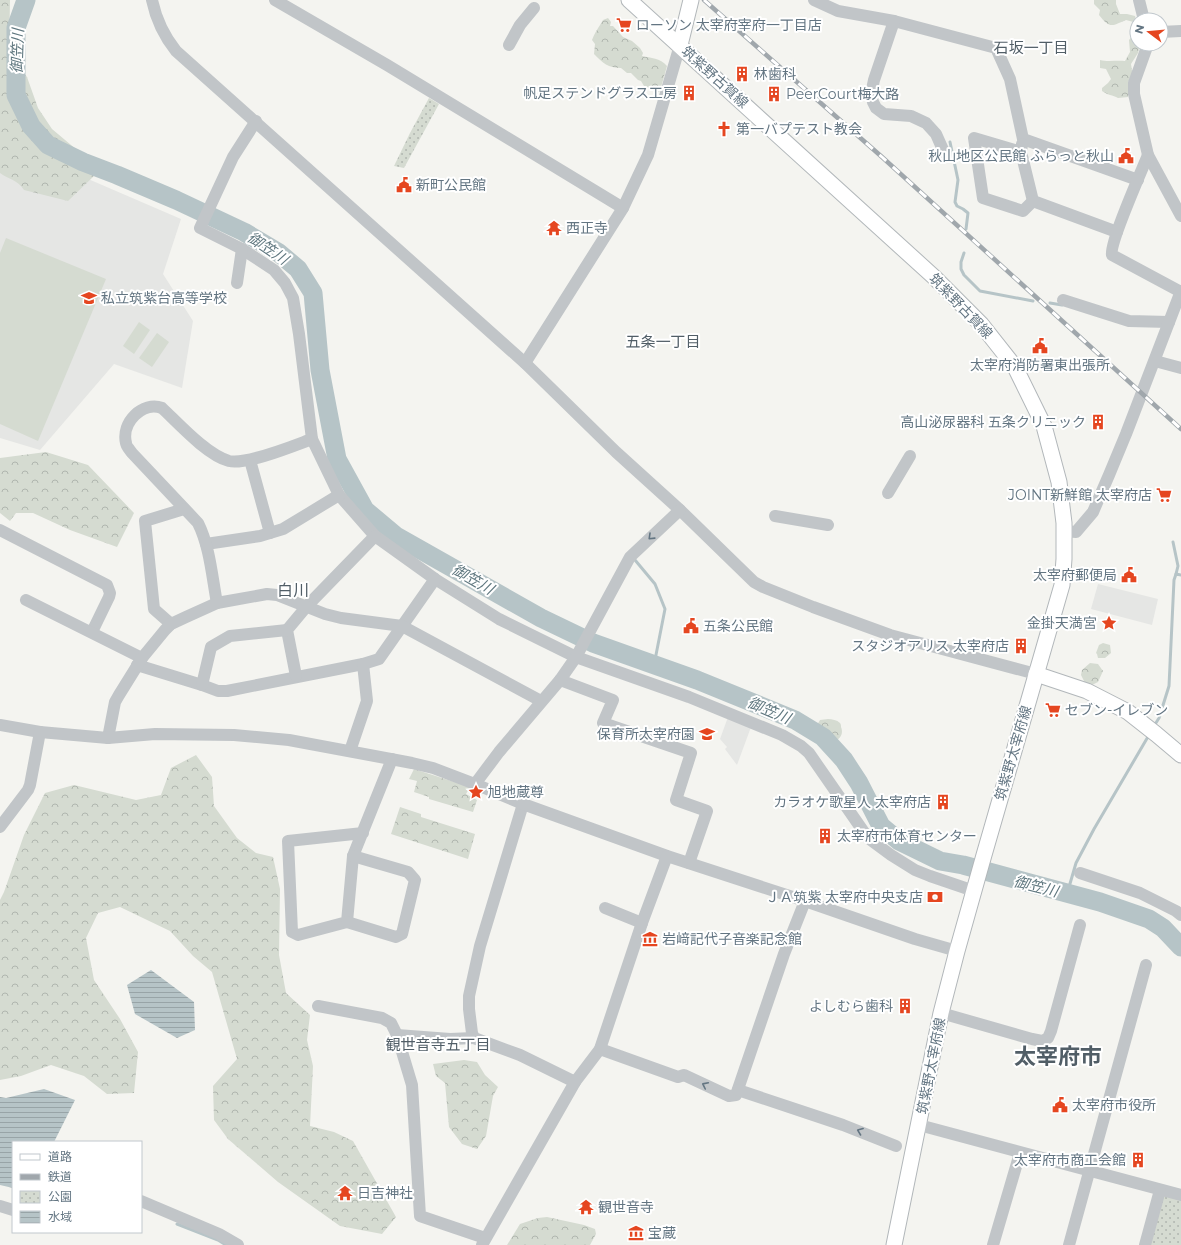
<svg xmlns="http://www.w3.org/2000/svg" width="1181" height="1245" viewBox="0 0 1181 1245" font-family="Montserrat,'Noto Sans JP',sans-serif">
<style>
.built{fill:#e5e6e4}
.green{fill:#d5dbd1}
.forest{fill:url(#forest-crowns)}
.park{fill:url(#park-dots)}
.water{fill:url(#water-rules)}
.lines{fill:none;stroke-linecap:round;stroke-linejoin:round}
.stream{stroke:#b6c4c7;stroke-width:3}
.river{stroke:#b6c4c7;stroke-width:19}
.major-casing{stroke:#b2b7ba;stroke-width:17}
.minor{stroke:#c1c5c8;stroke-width:12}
.major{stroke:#fff;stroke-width:15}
.rail-casing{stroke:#a0a7ac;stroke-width:4.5}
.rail{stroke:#fff;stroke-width:3;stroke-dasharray:9;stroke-linecap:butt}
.oneway{stroke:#637582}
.labels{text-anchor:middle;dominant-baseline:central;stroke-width:4;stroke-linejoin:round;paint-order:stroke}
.poi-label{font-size:14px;fill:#637582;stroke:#fff;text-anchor:start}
.street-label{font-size:14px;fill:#637582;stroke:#fff}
.neighbourhood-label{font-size:15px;fill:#515e67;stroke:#fff}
.water-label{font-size:15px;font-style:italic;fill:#5f777f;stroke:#fff}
.quarter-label{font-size:16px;fill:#515e67;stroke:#fff}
.town-label{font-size:22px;font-weight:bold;fill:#515e67;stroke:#fff}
</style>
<defs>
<pattern id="forest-crowns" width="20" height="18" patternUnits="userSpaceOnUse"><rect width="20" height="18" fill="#d5dbd1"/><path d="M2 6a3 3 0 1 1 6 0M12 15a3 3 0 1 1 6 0" fill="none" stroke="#b0b6af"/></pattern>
<pattern id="park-dots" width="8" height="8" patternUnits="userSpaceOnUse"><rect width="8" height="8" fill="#d5dbd1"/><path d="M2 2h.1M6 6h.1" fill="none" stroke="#b0b6af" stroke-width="1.8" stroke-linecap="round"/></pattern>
<pattern id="water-rules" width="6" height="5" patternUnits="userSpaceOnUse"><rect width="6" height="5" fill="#b6c4c7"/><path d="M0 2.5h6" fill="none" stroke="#98a4a7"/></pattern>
</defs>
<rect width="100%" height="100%" fill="#f4f4f0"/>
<!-- built -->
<g class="built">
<polygon points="0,141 181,219 163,274 193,321 182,388 114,364 40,450 0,438"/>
<polygon points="1098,584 1158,599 1152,625 1091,609"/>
<polygon points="728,717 751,727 737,765 725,749 727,747 720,739"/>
</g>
<!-- green -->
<g class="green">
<polygon points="6,238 106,279 38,441 0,424 0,253"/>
<polygon points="139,322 150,330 134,354 123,346"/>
<polygon points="157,333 169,342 152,367 139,358"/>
</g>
<!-- forest -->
<g class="forest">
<path d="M 0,0 L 10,0 L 9,55 L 27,77 L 38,108 L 52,129 L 77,150 L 103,161 L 132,172 L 132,178 L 94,176 L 68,201 L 24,190 C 17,179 9,180 0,173 Z"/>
<path d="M 1094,0 L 1116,0 L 1116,4 L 1120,14 L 1127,14 L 1135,16 L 1137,23 L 1126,20 C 1112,26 1110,29 1099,15 L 1100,10 L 1094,4 Z"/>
<path d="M 608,18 L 611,22 L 610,26 L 613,26 L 623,37 L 632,41 L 640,48 L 643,53 L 642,56 C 651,58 660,58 667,66 L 660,91 L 657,93 L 644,86 L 641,81 L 638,80 L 631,73 L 627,73 L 621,68 C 608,68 603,63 594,54 L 595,44 L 592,40 C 595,32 599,27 603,20 Z"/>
<path d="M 1135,33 L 1137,34 L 1137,44 L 1140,44 L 1138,53 L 1131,64 L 1133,77 L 1128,82 L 1128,97 L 1118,98 C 1113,95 1107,95 1102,91 L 1102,88 L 1108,83 L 1111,79 L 1106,69 L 1100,68 L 1100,60 C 1108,62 1117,60 1125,61 L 1130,52 L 1129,40 Z"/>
<polygon points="46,452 88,465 134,513 117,547 70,530 33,513 16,513 10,521 0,513 0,458"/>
<polygon points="1103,643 1110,645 1111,653 1105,658 1098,658 1097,654 1096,653 1099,645"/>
<polygon points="1090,663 1098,664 1103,671 1098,682 1090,686 1086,685 1081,675 1082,670"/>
<path d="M 828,719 C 832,719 837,720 840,723 C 841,724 841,726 841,727 C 845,737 836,742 827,744 L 822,742 L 821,733 L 815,731 L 811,727 L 814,724 L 817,725 L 820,720 Z"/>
<polygon points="196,755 212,777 214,806 237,838 256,853 273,857 280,889 279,955 286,993 310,1015 307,1040 313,1066 310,1126 334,1132 353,1141 396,1217 382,1234 340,1226 278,1182 228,1139 214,1120 213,1086 237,1059 212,972 193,956 170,931 120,907 98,913 86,938 94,980 120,1019 138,1052 134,1093 107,1094 84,1076 51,1065 21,1076 0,1080 0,900 4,892 24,835 45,793 74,785 136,800 161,795 171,768"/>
<polygon points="414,769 470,787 466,794 477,800 473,812 429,799 429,797 414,792 417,781 409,779"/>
<polygon points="400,807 421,814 421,817 475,834 468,859 391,834"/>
<polygon points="464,1060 477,1062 485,1075 498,1087 493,1096 486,1136 477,1149 462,1144 449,1127 445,1083 436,1076 433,1064"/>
<polygon points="547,1217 584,1225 595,1229 596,1234 590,1245 507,1245 520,1224 538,1218"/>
</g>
<!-- park -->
<g class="park">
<polygon points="429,98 439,104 404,168 394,166 410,133"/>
<polygon points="1167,1194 1181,1198 1181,1245 1148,1245 1161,1198"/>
</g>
<!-- water -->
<g class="water">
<polygon points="151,970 194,1002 195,1030 177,1038 135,1014 127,985"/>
<polygon points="44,1089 75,1100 54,1142 13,1142 13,1188 0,1185 0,1097 6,1098"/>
</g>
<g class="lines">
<!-- stream -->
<g class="stream">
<polyline points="950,142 958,180 955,202 957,206 963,209 968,213 966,229"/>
<polyline points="964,253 961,262 961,269 964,275 980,291 1033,301"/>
<polyline points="1050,303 1062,305"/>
<polyline points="1173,542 1178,566 1176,574"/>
<polyline points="635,560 655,584 665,609 654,665"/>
<polyline points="1154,726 1159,718 1169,686 1174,580 1176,574 1181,575"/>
<polyline points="1067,894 1076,863 1094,829 1149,735"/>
<polyline points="177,1224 218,1240 226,1245"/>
</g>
<!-- river -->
<polyline class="river" points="26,0 16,28 16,95 31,126 48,145 83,162 117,175 176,200 244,232 279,253 298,269 313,293 320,370 337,459 365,510 396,536 541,618 593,643 697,680 795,720 823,737 844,760 859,783 881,826 899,841 940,861 963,865 1100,902 1149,919 1163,928 1181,947"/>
<defs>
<g id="major">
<polyline points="629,0 934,277 981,324 1015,367 1044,426 1059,482 1064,523 1064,559 1062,585 984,855 957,951 941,1013 894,1245"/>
<polyline points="680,45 691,0"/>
<polyline points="1036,674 1087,691 1128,712 1156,734 1181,755"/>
</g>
</defs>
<!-- major casing -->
<use href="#major" class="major-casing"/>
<!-- minor -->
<g class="minor">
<path d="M 152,0 C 156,19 164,36 176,51 L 525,363 L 616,452 L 680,510 L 754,582 L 763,587 L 813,607 L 890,635 L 1036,674"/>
<polyline points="275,0 387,65 623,208"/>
<polyline points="814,0 838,11 894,21 996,48 1010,79 1023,139 1138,180"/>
<polyline points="1139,0 1144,20"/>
<polyline points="894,21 874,80 871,94 873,102 876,108 884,114 911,116 926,123 936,134 944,152"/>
<polyline points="1161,32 1181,31"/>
<polyline points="1148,44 1134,83 1134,94 1148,155 1181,216"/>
<polyline points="509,45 520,25 534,8"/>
<polyline points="256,121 233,157 200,228 242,249 274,270 285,283 293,298 299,334 312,439 339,495 375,536 435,579 499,619 576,657 689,697 782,735 801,746 809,753 868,838 891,855 915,870 930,876 974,891"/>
<polyline points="1022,144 1021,152 1033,201 1117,232"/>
<polyline points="1021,152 974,138 983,198 1023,211 1033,201"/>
<path d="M 1148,155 C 1142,170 1109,244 1112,255 L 1181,292"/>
<polyline points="237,283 242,249"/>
<polyline points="1063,300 1129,321 1169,322"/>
<polyline points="1155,361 1181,368"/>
<polyline points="525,363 623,208 648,155 680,45"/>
<polyline points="250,460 270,533"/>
<polyline points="888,493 910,456"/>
<polyline points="775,516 828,525"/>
<polyline points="0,530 107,585 110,593 109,597 92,632"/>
<polyline points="1064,531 1076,532 1093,512 1109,475 1126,434 1181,291"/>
<polyline points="206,544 260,536 283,529 339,495"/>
<polyline points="26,600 142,658"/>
<path d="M 217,603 C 212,577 210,547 198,523 L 132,453 C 130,450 126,446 126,443 C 121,422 143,401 162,408 C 179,424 207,455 229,461 C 247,465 293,446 312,439"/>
<polyline points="171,624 154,609 145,521 184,509"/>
<polyline points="137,665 202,685 218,691 227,691 363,664 379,659 435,579"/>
<polyline points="296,676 287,630 307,606 375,536"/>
<polyline points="560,680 613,700 603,723 691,753 676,800 707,811 689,863"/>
<polyline points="202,685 211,647 230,636 287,630"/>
<polyline points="0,725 40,732"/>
<polyline points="108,738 115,702 119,695 142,658 165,630 171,624 186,617 217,603 267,594 277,595 325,614 341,618 402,626 541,701"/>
<polyline points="350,751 367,701 363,664"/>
<polyline points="475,784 499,752 560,680 576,657 630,557 680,510"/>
<polyline points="523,804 480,946 469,996 469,1009 472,1033 474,1038 520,1055 575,1082"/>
<polyline points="0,827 28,790 30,785 40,732 108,738 155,734 234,735 289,740 412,763 433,768 475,784 523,804 667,856 805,901 915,939 957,951"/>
<polyline points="363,833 288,841 292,932 298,935 347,922 353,856 392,759"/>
<polyline points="1080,873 1140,893 1176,911 1181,915"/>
<polyline points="605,908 642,923"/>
<polyline points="347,922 396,937 402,934 415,880 408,872 353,856"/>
<polyline points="318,1006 382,1018 391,1023 397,1035"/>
<polyline points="941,1013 1032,1039 1042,1041 1048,1038 1051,1031 1080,925"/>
<polyline points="474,1038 450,1039 397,1035 412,1085 420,1216 485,1238"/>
<polyline points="600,1049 678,1077 684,1075 729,1096 736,1095 784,954 805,901"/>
<polyline points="738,1090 843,1125 896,1146"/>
<polyline points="919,1125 1181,1195"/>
<polyline points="141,1201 219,1234 238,1245"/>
<polyline points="0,1206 13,1210"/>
<polyline points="482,1245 575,1082 600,1049 642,923 667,856"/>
<polyline points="993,1245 1020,1153"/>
<polyline points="1069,1245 1146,965"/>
<polyline points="1145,1245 1160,1190"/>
</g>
<!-- major -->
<use href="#major" class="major"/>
<defs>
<polyline id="rail" points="704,0 882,157 1181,429"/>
</defs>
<!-- rail casing -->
<use href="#rail" class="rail-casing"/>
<!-- rail -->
<use href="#rail" class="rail"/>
</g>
<!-- one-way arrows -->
<defs><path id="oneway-chevron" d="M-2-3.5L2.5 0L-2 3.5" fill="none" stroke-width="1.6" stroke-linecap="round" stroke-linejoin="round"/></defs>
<g class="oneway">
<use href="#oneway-chevron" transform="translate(651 537) rotate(136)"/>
<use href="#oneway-chevron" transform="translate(705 1085) rotate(-154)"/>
<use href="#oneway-chevron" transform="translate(860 1131) rotate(-159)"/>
</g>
<!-- icons -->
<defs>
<symbol id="supermarket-bare" viewBox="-9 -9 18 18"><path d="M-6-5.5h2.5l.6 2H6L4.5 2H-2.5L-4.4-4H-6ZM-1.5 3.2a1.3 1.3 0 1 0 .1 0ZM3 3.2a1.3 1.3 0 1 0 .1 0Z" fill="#e54620" stroke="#fff" stroke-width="2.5" paint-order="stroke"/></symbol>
<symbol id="building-bare" viewBox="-9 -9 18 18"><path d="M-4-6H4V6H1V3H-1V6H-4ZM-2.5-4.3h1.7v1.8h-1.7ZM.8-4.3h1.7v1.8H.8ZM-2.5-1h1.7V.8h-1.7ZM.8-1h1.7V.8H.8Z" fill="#e54620" stroke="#fff" stroke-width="2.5" paint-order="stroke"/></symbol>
<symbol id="church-bare" viewBox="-9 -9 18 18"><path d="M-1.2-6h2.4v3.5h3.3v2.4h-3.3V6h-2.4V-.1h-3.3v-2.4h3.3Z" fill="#e54620" stroke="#fff" stroke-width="2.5" paint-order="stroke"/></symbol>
<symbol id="civic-bare" viewBox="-9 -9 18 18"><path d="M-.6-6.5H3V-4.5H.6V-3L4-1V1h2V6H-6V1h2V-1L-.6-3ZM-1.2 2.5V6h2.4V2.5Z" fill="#e54620" stroke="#fff" stroke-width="2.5" paint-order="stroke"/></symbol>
<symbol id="temple-bare" viewBox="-9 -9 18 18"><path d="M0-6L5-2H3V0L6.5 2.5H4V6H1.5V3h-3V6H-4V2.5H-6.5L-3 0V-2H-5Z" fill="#e54620" stroke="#fff" stroke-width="2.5" paint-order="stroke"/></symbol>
<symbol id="school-bare" viewBox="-9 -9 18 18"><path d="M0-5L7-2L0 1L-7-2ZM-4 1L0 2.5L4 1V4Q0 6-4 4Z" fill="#e54620" stroke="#fff" stroke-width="2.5" paint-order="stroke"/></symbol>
<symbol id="sight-bare" viewBox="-9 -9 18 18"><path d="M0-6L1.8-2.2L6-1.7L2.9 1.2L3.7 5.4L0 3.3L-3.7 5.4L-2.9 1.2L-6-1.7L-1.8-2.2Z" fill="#e54620" stroke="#fff" stroke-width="2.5" paint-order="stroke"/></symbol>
<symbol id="bank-bare" viewBox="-9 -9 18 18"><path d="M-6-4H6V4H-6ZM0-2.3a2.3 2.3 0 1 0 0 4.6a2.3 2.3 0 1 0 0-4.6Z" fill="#e54620" stroke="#fff" stroke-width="2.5" paint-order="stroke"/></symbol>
<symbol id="museum-bare" viewBox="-9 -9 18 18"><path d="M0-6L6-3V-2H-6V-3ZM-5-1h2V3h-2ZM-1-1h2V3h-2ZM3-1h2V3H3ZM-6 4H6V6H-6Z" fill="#e54620" stroke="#fff" stroke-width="2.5" paint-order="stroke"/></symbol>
</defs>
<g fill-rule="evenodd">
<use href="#supermarket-bare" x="613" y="14" width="22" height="22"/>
<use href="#building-bare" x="731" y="63" width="22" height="22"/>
<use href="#building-bare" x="678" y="82" width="22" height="22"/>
<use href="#building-bare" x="763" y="83" width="22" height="22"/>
<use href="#church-bare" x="713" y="118" width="22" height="22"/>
<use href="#civic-bare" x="1115" y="145" width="22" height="22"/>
<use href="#civic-bare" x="393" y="174" width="22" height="22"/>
<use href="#temple-bare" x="543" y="217" width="22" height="22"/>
<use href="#school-bare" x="78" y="287" width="22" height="22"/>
<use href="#civic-bare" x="1029" y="335" width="22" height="22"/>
<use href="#building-bare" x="1087" y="411" width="22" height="22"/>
<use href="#supermarket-bare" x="1153" y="484" width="22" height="22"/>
<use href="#civic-bare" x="1118" y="564" width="22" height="22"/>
<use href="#sight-bare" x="1098" y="612" width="22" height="22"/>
<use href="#civic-bare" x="680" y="615" width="22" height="22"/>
<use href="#building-bare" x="1010" y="635" width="22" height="22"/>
<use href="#supermarket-bare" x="1042" y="699" width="22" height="22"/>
<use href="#school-bare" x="696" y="723" width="22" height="22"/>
<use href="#sight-bare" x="465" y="781" width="22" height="22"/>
<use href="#building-bare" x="932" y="791" width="22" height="22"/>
<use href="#building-bare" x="814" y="825" width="22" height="22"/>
<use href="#bank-bare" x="924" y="886" width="22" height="22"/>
<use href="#museum-bare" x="639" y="928" width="22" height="22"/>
<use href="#building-bare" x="894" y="995" width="22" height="22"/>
<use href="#civic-bare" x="1049" y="1094" width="22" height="22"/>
<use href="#building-bare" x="1127" y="1149" width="22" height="22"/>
<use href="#temple-bare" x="334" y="1182" width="22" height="22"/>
<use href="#temple-bare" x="575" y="1196" width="22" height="22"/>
<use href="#museum-bare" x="625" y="1222" width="22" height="22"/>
</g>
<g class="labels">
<!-- poi labels -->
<g class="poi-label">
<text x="636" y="25">ローソン 太宰府宰府一丁目店</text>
<text x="754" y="74">林歯科</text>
<text x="677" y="93" text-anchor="end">帆足ステンドグラス工房</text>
<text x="786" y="94">PeerCourt梅大路</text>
<text x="736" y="129">第一バプテスト教会</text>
<text x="1114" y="156" text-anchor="end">秋山地区公民館 ふらっと秋山</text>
<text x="416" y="185">新町公民館</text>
<text x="566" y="228">西正寺</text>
<text x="101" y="298">私立筑紫台高等学校</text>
<text x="1040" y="365" text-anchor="middle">太宰府消防署東出張所</text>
<text x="1086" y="422" text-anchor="end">高山泌尿器科 五条クリニック</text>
<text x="1152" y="495" text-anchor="end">JOINT新鮮館 太宰府店</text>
<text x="1117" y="575" text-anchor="end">太宰府郵便局</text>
<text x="1097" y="623" text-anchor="end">金掛天満宮</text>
<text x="703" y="626">五条公民館</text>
<text x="1009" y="646" text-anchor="end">スタジオアリス 太宰府店</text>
<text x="1065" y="710">セブン-イレブン</text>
<text x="695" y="734" text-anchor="end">保育所太宰府園</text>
<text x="488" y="792">旭地蔵尊</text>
<text x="931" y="802" text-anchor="end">カラオケ歌星人 太宰府店</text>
<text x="837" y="836">太宰府市体育センター</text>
<text x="923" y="897" text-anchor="end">ＪＡ筑紫 太宰府中央支店</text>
<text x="662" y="939">岩﨑記代子音楽記念館</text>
<text x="893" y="1006" text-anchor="end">よしむら歯科</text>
<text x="1072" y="1105">太宰府市役所</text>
<text x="1126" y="1160" text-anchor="end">太宰府市商工会館</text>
<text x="357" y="1193">日吉神社</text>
<text x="598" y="1207">観世音寺</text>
<text x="648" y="1233">宝蔵</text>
</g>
<!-- street labels -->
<g class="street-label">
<text transform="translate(715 77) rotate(42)">筑紫野古賀線</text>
<text transform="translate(961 306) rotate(46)">筑紫野古賀線</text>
<text transform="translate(1013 753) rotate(-74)">筑紫野太宰府線</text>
<text transform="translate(931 1066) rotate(-79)">筑紫野太宰府線</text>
</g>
<!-- neighbourhood labels -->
<g class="neighbourhood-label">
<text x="1031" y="47">石坂一丁目</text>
<text x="663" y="341">五条一丁目</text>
<text x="438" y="1044">観世音寺五丁目</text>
</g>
<!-- water labels -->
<g class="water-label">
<text transform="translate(17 51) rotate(-88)">御笠川</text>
<text transform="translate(268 248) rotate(34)">御笠川</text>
<text transform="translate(473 579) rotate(30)">御笠川</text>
<text transform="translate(769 710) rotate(23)">御笠川</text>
<text transform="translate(1036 886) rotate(14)">御笠川</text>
</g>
<!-- quarter labels -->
<g class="quarter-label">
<text x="293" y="590">白川</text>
</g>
<!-- town labels -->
<g class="town-label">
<text x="1058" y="1056">太宰府市</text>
</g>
</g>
<!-- legend -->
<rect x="12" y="1141" width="130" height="92" fill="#ffffff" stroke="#c1c8cd"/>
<rect x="20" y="1154" width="20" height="6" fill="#ffffff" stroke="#c1c8cd"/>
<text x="48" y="1161" font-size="12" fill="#637582">道路</text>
<rect x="20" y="1174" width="20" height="6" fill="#a0a7ac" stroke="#c1c8cd"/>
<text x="48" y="1181" font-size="12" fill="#637582">鉄道</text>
<rect x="20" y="1191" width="20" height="12" fill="url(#park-dots)" stroke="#c1c8cd"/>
<text x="48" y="1201" font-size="12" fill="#637582">公園</text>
<rect x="20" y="1211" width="20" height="12" fill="url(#water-rules)" stroke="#c1c8cd"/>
<text x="48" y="1221" font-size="12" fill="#637582">水域</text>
<!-- north arrow -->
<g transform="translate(1149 32) rotate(286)"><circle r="19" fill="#ffffff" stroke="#c1c8cd"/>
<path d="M0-3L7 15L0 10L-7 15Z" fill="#e54620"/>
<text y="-6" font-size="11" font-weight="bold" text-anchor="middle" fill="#637582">N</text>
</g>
</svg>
